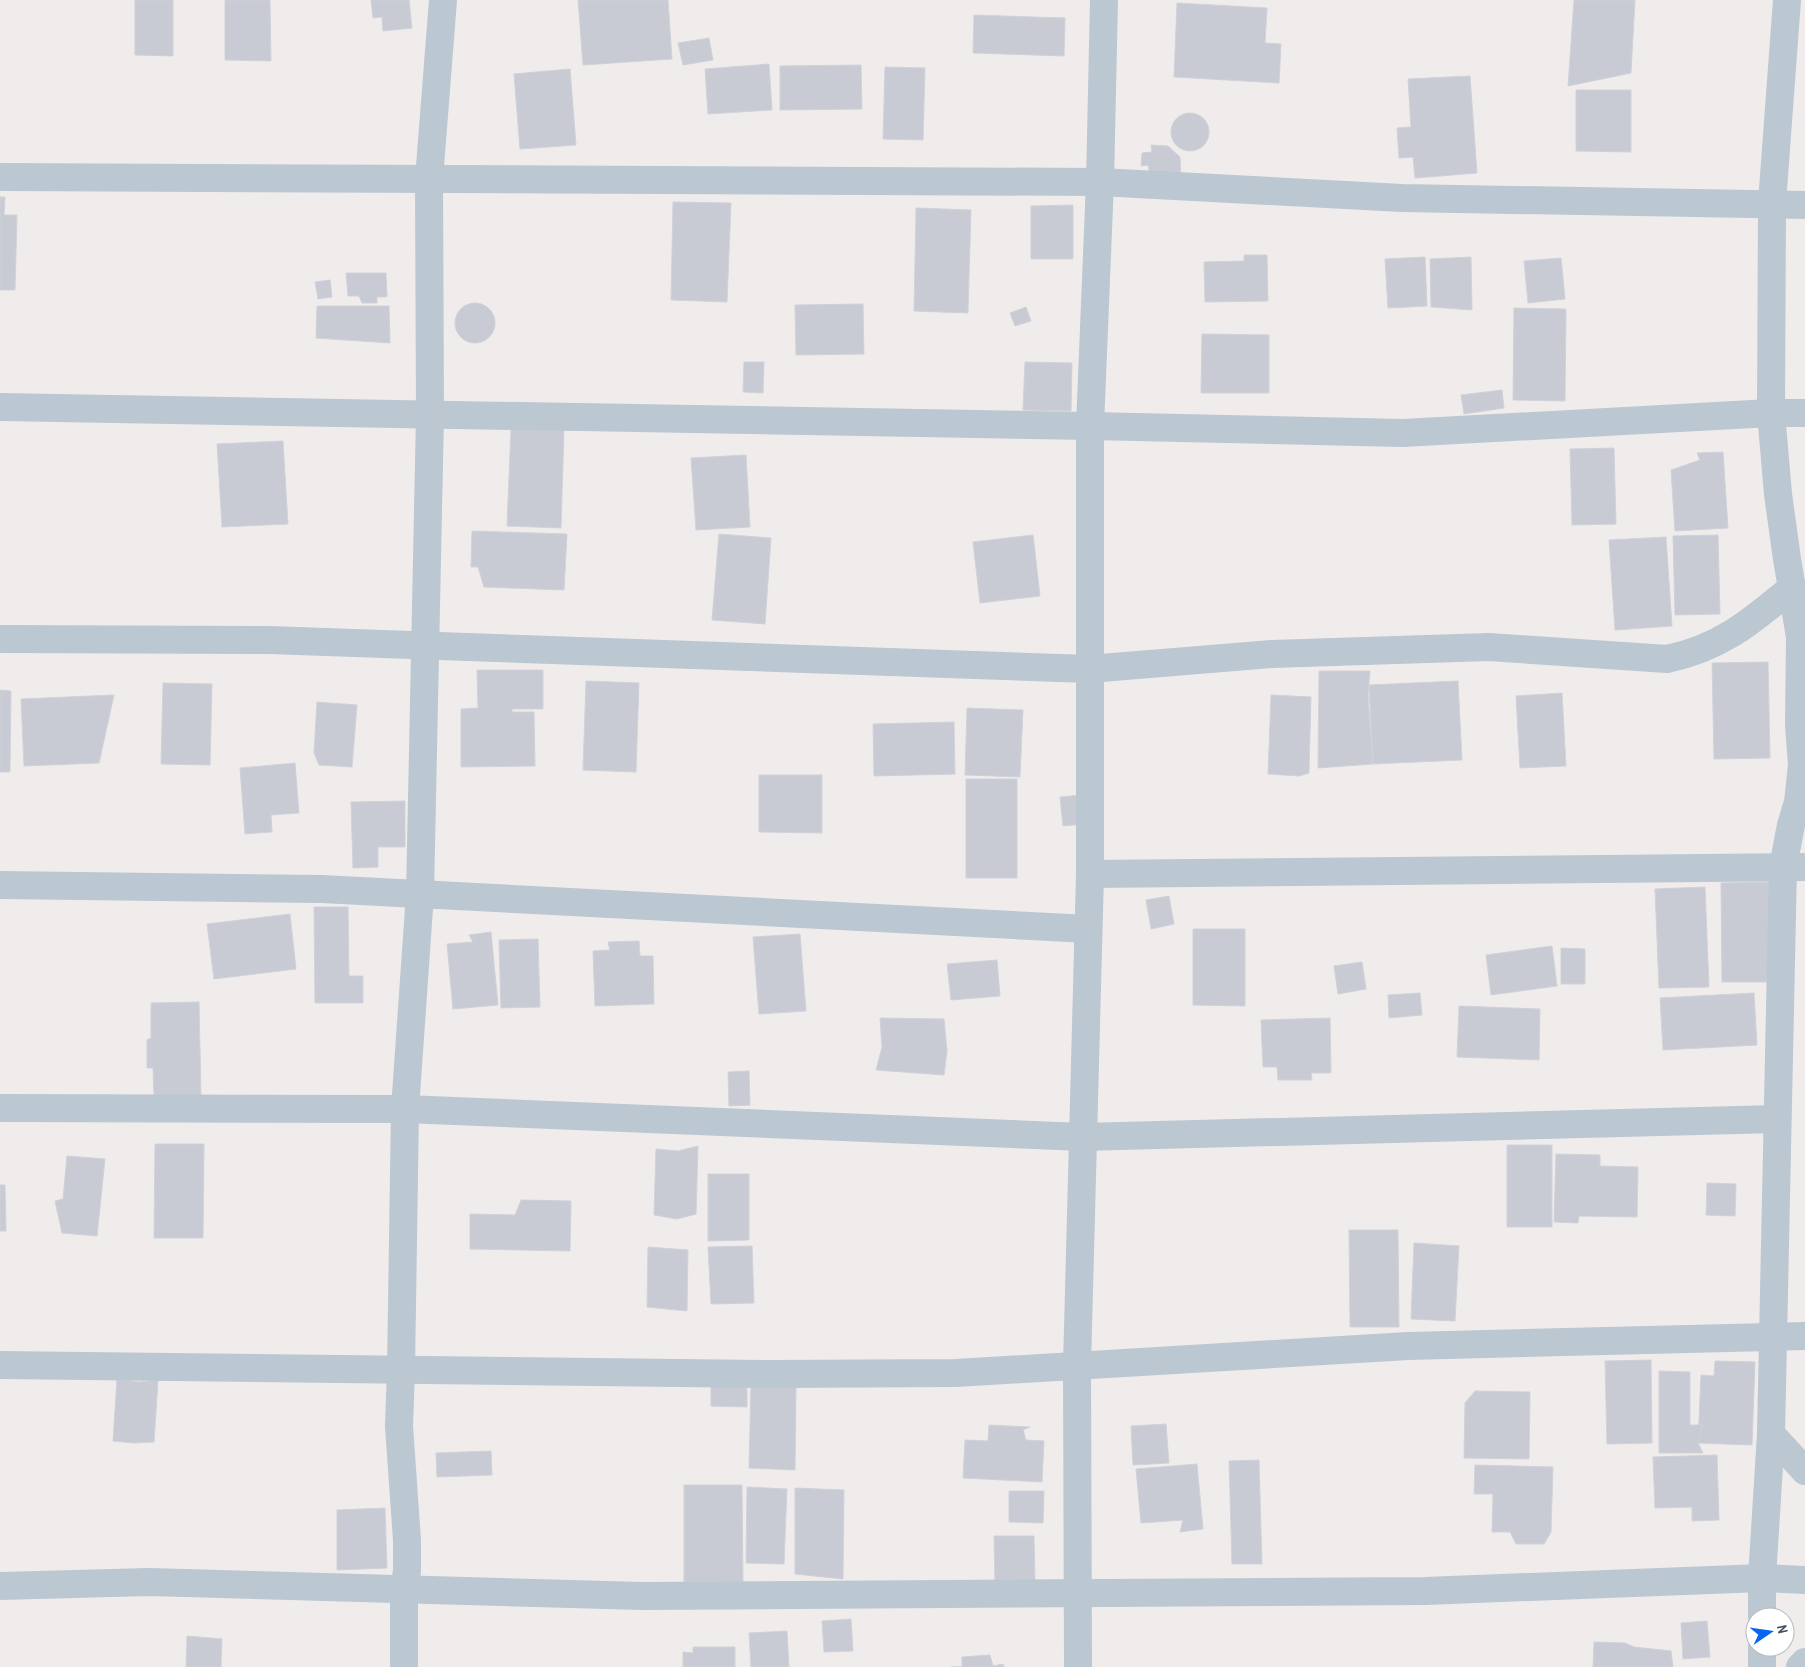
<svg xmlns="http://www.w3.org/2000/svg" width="1805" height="1667" viewBox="0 0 1805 1667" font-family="'Archivo Narrow',sans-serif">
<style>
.building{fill:#c8cbd3;stroke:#d0d2d9}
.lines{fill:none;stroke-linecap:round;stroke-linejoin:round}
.minor{stroke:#bbc7d1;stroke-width:28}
</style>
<rect width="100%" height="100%" fill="#f0ecec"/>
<!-- building -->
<g class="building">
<polygon points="135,0 173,0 173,56 135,55"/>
<polygon points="225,0 270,0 271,61 225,60"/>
<polygon points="371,0 409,0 412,28 383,31 382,17 373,18"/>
<polygon points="578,0 668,0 672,59 583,65"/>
<polygon points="1574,0 1635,0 1631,73 1568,86"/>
<polygon points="1177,3 1267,8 1265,43 1281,44 1279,83 1174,77"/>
<polygon points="974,15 1065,18 1064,56 973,53"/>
<polygon points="709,38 713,60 683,65 678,43"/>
<polygon points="769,64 772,110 708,114 705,69"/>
<polygon points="861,65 862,109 780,110 780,66"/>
<polygon points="885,67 925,68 923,140 883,139"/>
<polygon points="570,69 576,145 520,149 514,74"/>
<polygon points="1470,76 1477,173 1415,178 1413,157 1399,158 1397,128 1411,127 1408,79"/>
<polygon points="1576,90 1631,90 1631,152 1576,151"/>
<circle cx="1190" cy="132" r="19"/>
<polygon points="1151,145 1168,146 1180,157 1181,177 1150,174 1148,165 1141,166 1142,153 1152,152"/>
<polygon points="0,197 5,197 4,215 17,215 15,290 0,290"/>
<polygon points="673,202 731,203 727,302 671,300"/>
<polygon points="1073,205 1073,259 1031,259 1031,206"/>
<polygon points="916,208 971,210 968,313 914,311"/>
<polygon points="1244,255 1267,255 1268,301 1205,302 1204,262 1244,261"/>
<polygon points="1425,257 1427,306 1388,308 1385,259"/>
<polygon points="1471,257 1472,310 1431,307 1430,259"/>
<polygon points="1561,258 1565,299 1528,303 1524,261"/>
<polygon points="346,273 386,273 387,297 377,297 377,303 362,303 359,296 348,296"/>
<polygon points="330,280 332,297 318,299 315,282"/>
<circle cx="475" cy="323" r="20"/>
<polygon points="863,304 864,354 796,355 795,305"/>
<polygon points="317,306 389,306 390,343 316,338"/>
<polygon points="1026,307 1031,321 1015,326 1010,313"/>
<polygon points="1514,308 1566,309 1565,401 1513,400"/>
<polygon points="1202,334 1269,335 1269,393 1201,393"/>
<polygon points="744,362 764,362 763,393 743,392"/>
<polygon points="1025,362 1072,363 1071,411 1023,410"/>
<polygon points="1502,390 1504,408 1464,414 1461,395"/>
<polygon points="511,428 564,430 561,528 507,526"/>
<polygon points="283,441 288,524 222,527 217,444"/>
<polygon points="1614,448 1616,524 1572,525 1570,449"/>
<polygon points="1723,452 1728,528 1675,531 1671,470 1700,460 1697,453"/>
<polygon points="746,455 750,527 696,530 691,458"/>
<polygon points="472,531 567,534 564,590 484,587 478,567 471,567"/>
<polygon points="719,534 771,538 765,624 712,620"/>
<polygon points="1033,535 1040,596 980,603 973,542"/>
<polygon points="1718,535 1720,614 1675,615 1673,536"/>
<polygon points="1666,537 1672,626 1615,630 1609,540"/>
<polygon points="1768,662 1770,758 1714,759 1712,663"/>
<polygon points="477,670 543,670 543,709 512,709 512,712 534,712 535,766 461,767 461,709 478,708"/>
<polygon points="1319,671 1370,671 1368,695 1373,764 1318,768"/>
<polygon points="586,681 639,683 636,772 583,770"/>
<polygon points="1458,681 1462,760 1373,764 1369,685"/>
<polygon points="163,683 212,684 210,765 161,764"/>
<polygon points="0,690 11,691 10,772 0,772"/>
<polygon points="1562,693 1566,766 1520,768 1516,696"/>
<polygon points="114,695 99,763 24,766 21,699"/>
<polygon points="1271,695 1311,697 1309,773 1299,776 1268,774"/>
<polygon points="317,702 357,705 352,767 319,765 314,753"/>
<polygon points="967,708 1023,710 1020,777 965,775"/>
<polygon points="954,722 955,774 874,776 873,724"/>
<polygon points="295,763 299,813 271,815 272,832 245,834 240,768"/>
<polygon points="759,775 822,775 822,833 759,832"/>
<rect x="966" y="779" width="51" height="99"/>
<polygon points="1082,795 1085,824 1063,826 1060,797"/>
<polygon points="405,801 405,847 378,847 378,867 353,868 351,802"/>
<polygon points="1770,882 1771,982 1722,982 1721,883"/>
<polygon points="1705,887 1709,987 1659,988 1655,889"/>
<polygon points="1169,896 1174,924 1151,929 1146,900"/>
<polygon points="314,907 348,907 349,976 363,976 363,1003 315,1003"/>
<polygon points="290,914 296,969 214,979 207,924"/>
<polygon points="1193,929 1245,929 1245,1006 1193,1005"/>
<polygon points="491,932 498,1005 453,1009 447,944 473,942 469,935"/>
<polygon points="800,934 806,1011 759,1014 753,937"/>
<polygon points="538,939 540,1007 501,1008 499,940"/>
<polygon points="639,941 640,956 653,956 654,1004 595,1006 593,951 610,950 608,942"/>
<polygon points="1552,946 1557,986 1491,995 1486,955"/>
<polygon points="1561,948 1585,949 1585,984 1561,984"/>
<polygon points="997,960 1000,996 951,1000 947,964"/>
<polygon points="1362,962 1366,989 1338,994 1334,966"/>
<polygon points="1420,993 1422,1015 1389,1018 1388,995"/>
<polygon points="1754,993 1757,1045 1663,1050 1660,998"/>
<polygon points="199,1002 201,1096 154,1097 153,1068 147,1068 147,1040 151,1038 151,1003"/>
<polygon points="1459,1006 1540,1009 1539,1060 1457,1057"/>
<polygon points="880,1018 944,1019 947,1051 944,1075 876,1070 882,1047"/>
<polygon points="1330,1018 1331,1073 1311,1073 1312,1080 1278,1080 1277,1067 1263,1067 1261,1020"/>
<polygon points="749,1071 750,1105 729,1106 728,1072"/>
<polygon points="155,1144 204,1144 203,1238 154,1238"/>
<rect x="1507" y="1145" width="45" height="82"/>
<polygon points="698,1146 696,1214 677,1219 654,1215 656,1149 678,1151"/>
<polygon points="1556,1154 1600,1155 1600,1166 1638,1167 1637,1217 1579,1216 1578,1223 1554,1222"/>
<polygon points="67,1156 105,1159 97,1236 62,1233 55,1201 63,1199"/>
<polygon points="708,1174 749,1174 749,1240 708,1241"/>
<polygon points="1707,1183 1736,1184 1735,1216 1706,1215"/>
<polygon points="0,1185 5,1185 6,1231 0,1231"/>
<polygon points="521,1200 571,1201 570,1251 470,1249 470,1214 515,1215"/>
<polygon points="1349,1230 1398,1230 1399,1327 1350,1327"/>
<polygon points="1414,1243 1459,1246 1455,1321 1411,1319"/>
<polygon points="752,1246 754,1303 711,1304 708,1247"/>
<polygon points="648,1247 688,1250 687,1311 647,1307"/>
<polygon points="1651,1360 1652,1443 1607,1444 1605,1361"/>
<polygon points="1715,1361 1755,1362 1752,1445 1698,1443 1701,1375 1714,1376"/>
<polygon points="1659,1371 1690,1372 1690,1425 1703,1425 1698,1443 1703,1453 1659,1453"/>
<polygon points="117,1379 139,1382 158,1380 154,1442 134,1443 113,1441"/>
<polygon points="711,1379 747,1379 747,1407 711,1406"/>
<polygon points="751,1386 796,1387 795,1470 749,1468"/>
<polygon points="1475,1391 1530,1392 1529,1459 1464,1458 1465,1403"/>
<polygon points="1166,1424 1169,1463 1133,1465 1131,1426"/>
<polygon points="989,1425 1030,1427 1023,1430 1026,1440 1044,1441 1042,1482 963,1478 965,1440 988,1441"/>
<polygon points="491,1451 492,1475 437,1477 436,1453"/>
<polygon points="1717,1455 1719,1520 1692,1521 1692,1507 1655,1508 1653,1457"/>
<polygon points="1259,1460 1262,1564 1232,1564 1229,1461"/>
<polygon points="1197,1464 1203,1529 1180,1532 1183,1520 1141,1523 1136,1469"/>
<polygon points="1475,1465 1553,1467 1551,1532 1544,1544 1516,1544 1510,1532 1492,1532 1493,1494 1474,1494"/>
<polygon points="684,1485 742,1485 743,1582 684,1582"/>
<polygon points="747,1487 787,1489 784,1564 746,1563"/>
<polygon points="795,1488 844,1490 843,1579 795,1574"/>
<polygon points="1009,1491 1044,1491 1043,1523 1009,1522"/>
<polygon points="385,1508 387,1568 337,1570 337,1510"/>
<polygon points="994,1536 1034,1536 1035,1583 995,1584"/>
<polygon points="851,1619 853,1651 824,1652 822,1621"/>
<polygon points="1707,1621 1710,1657 1683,1659 1681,1623"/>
<polygon points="787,1631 789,1667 751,1667 749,1633"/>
<polygon points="187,1636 222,1639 221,1667 186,1667"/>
<polygon points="1594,1642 1625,1643 1634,1647 1671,1651 1673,1667 1593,1667"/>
<polygon points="693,1647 735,1647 735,1667 683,1667 683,1652 693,1653"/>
<polygon points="990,1655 993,1666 1003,1664 1004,1667 951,1667 962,1667 962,1657"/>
</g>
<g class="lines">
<!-- minor -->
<g class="minor">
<polyline points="0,177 1100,182 1402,198 1805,205"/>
<polyline points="0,407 1090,426 1403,433 1771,413 1805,413"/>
<path d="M 0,639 L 269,640 L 1089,669 L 1272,654 L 1489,647 L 1667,659 C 1721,648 1752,621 1793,587"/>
<polyline points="1090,874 1805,867"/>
<polyline points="0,885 322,889 1088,929"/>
<polyline points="0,1108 405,1109 1082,1137 1777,1119"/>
<polyline points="0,1365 772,1374 956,1373 1408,1346 1805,1336"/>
<polyline points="1771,1434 1805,1471"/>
<polyline points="0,1586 149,1582 642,1596 1425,1591 1762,1578 1805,1580"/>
<polyline points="1762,1617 1762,1578 1771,1434 1783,867 1791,825 1798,802 1802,765 1799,725 1800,637 1787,559 1778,494 1771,413 1772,203 1787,0"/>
<polyline points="404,1667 404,1590 407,1571 407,1540 399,1426 401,1370 405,1109 420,894 430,415 429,179 443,0"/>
<polyline points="1078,1667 1077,1366 1090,874 1090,426 1100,182 1104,0"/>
<polyline points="1762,1667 1762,1647"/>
<polyline points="1800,1667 1805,1662"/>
</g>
</g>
<!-- north arrow -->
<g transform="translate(1770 1632) rotate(77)"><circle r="24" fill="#ffffff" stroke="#b4b9be"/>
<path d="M0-4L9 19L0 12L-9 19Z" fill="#0765ef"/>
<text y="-8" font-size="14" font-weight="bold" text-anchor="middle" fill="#434f5c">N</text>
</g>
</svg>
